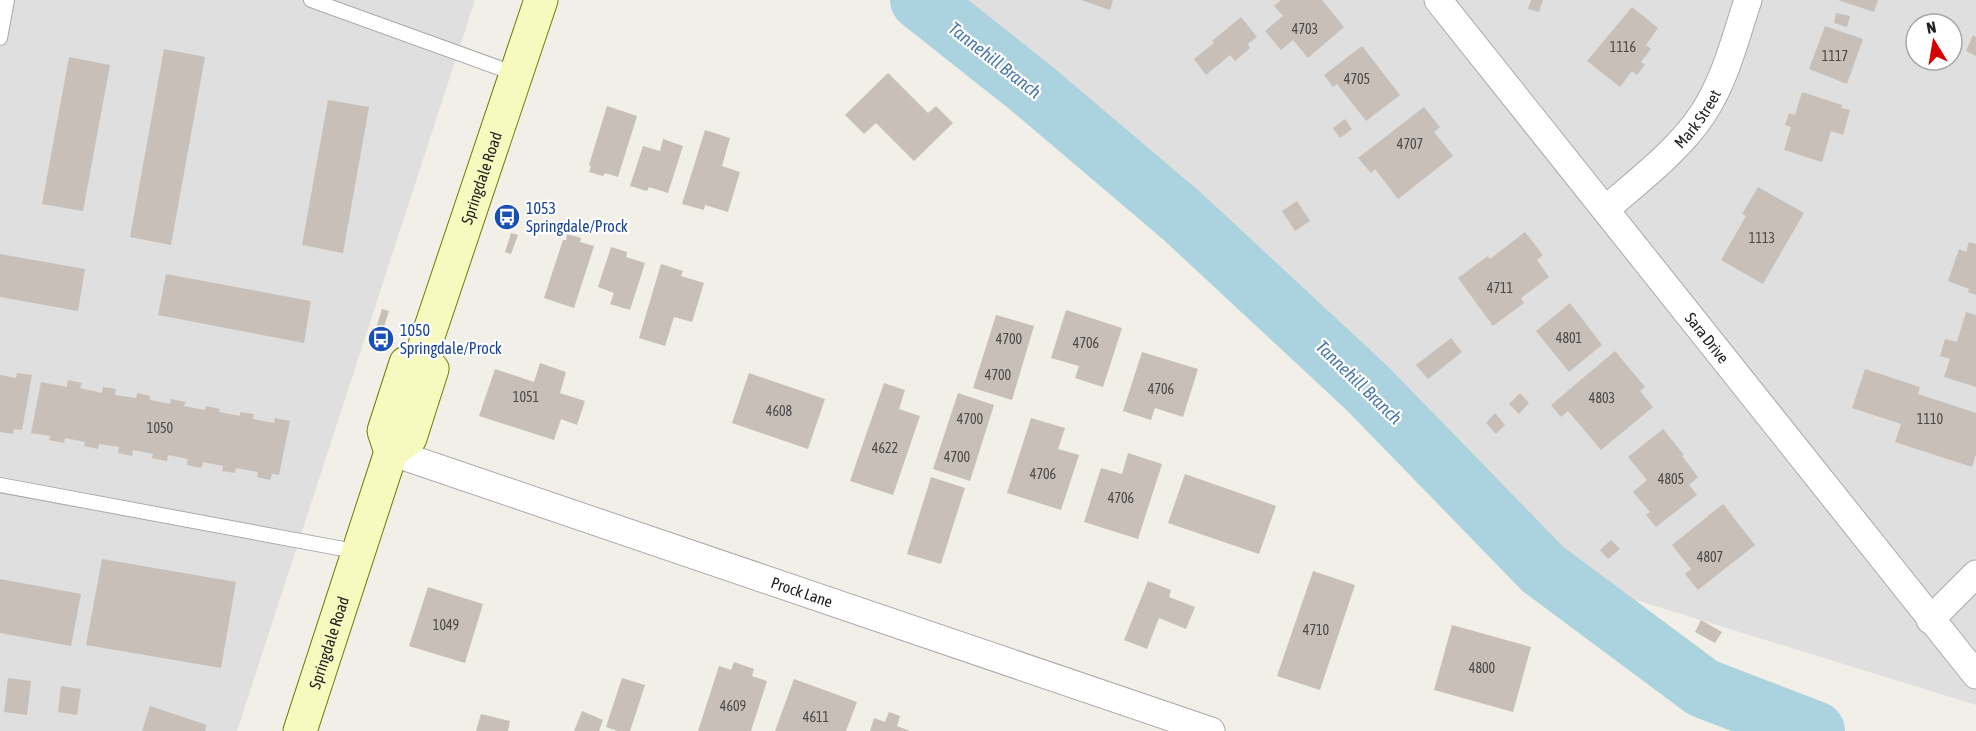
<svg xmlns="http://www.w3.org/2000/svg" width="1976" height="731" viewBox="0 0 1976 731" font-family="'Asap Condensed',sans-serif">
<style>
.residential{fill:#e0dfdf;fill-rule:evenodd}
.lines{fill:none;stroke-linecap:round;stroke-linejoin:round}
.river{stroke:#aad3df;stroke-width:60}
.building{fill:#c7bfb8}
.service-casing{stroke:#a9a9a9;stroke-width:16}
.minor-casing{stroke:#a9a9a9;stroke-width:29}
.secondary-casing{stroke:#707d05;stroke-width:35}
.service{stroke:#fff;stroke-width:14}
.minor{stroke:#fff;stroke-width:27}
.secondary{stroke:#f7fabf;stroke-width:33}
.labels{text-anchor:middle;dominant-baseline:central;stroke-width:4.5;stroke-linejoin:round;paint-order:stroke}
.number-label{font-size:14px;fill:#4b4948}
.street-label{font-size:16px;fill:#222;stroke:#fff}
.transit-label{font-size:16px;fill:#164399;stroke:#fff;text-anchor:start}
.water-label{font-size:18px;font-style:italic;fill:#4a7aab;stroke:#fff}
</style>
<rect width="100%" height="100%" fill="#f2efe9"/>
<!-- residential -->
<g class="residential">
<polygon points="0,0 475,0 237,731 0,731"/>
<path d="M 956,0 L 1976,0 L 1976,705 L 1623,596 L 1518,520 L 1140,154 ZM 1916,24 L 1952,24 L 1952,60 L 1916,60 Z"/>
</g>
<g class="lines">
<!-- river -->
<polyline class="river" points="920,0 1031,88 1182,216 1367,388 1543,569 1703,688 1815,731"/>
</g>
<!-- building -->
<g class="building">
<polygon points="1081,0 1113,0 1110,10"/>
<polygon points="1281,0 1322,0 1344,27 1308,58 1293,40 1281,50 1265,31 1283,16 1274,6"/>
<polygon points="1531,0 1543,0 1539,12 1528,9"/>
<polygon points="1838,0 1878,0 1874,12"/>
<polygon points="1632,7 1658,28 1646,45 1651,49 1641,62 1645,65 1637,75 1632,71 1620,87 1587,61"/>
<polygon points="1836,13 1850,16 1847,27 1834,23"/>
<polygon points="1241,17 1257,37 1248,44 1250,48 1235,61 1230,55 1206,75 1194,59 1214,43 1212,41"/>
<polygon points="1825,26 1863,39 1847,84 1809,69"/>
<polygon points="1973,35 1976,37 1976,56 1966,51"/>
<polygon points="1362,46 1400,95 1366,121 1337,84 1333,87 1324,75"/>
<polygon points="164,49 205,57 171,245 130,237"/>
<polygon points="69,57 110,65 83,211 42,204"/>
<polygon points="888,73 928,113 936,106 953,123 914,161 876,123 864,134 845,115"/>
<polygon points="1802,92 1842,105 1841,108 1850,110 1843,135 1831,131 1822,162 1784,150 1791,127 1785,125 1789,113 1795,115"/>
<polygon points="328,100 369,107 343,253 302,245"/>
<polygon points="607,106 637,116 618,177 605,173 603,176 589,172 591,166 589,165"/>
<polygon points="1424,107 1440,127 1434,132 1453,156 1398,199 1375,169 1371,173 1358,158"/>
<polygon points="1345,119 1352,129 1340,138 1333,128"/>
<polygon points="705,130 730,138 722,166 740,172 728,212 705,205 704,210 682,204"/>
<polygon points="663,139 683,146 668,193 649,187 647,191 630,186 643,146 660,151"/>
<polygon points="1758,187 1804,213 1763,284 1721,260 1746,216 1742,214"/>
<polygon points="1297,201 1310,221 1295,231 1282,211"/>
<polygon points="1525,232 1543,255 1537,260 1549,277 1521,298 1524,303 1493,326 1458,278 1488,256 1490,259"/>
<polygon points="511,233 518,235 511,254 505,252"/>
<polygon points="567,234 581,238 580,242 594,246 574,308 544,298 563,240 566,240"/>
<polygon points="1969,242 1976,244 1976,295 1968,292 1969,289 1948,281 1959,249 1966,252"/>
<polygon points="611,247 627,252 626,257 645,263 630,310 610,304 614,293 598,287"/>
<polygon points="0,254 85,269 78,311 0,297"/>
<polygon points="661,264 683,271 681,276 704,283 692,322 674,317 665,346 639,338"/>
<polygon points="166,274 311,301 304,343 158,315"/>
<polygon points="1570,303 1602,345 1569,372 1536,331"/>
<polygon points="382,309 389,311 383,330 376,328"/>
<polygon points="1066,310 1122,328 1103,387 1075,378 1079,366 1051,358"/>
<polygon points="1966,312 1976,315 1976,387 1944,377 1950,359 1940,356 1945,339 1957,342"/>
<polygon points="996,315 1034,326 1012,400 973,388"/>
<polygon points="1451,338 1462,352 1428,379 1416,365"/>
<polygon points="1615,351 1645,387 1640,391 1653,407 1601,450 1568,411 1561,417 1551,405"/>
<polygon points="1142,352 1198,369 1183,417 1155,408 1151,420 1123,411"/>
<polygon points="540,363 566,372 560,393 585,401 577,425 561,419 554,440 479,416 495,369 534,382"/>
<polygon points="1865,369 1920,387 1918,394 1976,413 1976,454 1972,467 1895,442 1901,424 1852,408"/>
<polygon points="17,373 32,375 22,430 14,429 13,434 0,432 0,375 16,378"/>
<polygon points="749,373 825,399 808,449 732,423"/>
<polygon points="68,380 82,383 80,388 102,393 103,387 116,389 115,395 136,398 137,393 150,396 150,400 170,404 171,399 186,402 184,406 205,410 206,406 220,409 219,412 240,416 240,412 254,414 253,419 274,423 275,418 290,421 279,475 272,474 270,480 257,477 258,472 236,468 235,473 222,471 223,466 203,462 201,468 187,465 188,459 168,455 167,461 152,458 153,454 133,450 132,456 118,453 119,447 99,444 98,449 84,446 85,442 65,438 64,443 49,440 50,436 31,433 41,382 67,387"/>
<polygon points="884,383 905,390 899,409 920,416 893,495 850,481"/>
<polygon points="958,393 994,405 970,481 933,469"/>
<polygon points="1520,393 1529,403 1519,414 1509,404"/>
<polygon points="1495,413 1505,425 1496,434 1486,423"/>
<polygon points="1031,418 1065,428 1058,449 1079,455 1061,510 1007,493"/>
<polygon points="1663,429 1684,455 1682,456 1698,477 1689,485 1697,495 1656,527 1646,515 1650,512 1633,492 1647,480 1628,457"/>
<polygon points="1128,453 1162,464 1138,539 1084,522 1101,468 1122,474"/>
<polygon points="1185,474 1276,506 1259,554 1168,523"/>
<polygon points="931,477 965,488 941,564 907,554"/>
<polygon points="1723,504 1755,545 1698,590 1685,574 1691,569 1672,545"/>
<polygon points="1611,540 1620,549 1608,559 1600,550"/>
<polygon points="102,559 236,582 221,668 86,645"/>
<polygon points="1313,571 1355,585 1320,690 1277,676"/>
<polygon points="0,579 81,594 71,646 0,633"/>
<polygon points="1148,581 1171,590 1169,597 1195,607 1186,629 1159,618 1147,649 1124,640"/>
<polygon points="428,587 483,604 465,663 409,646"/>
<polygon points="1701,620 1722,632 1715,643 1695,632"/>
<polygon points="1452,625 1531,647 1513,712 1434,690"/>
<polygon points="734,662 754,669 752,676 767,681 751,731 698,731 719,666 731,670"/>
<polygon points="8,678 31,681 27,715 4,712"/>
<polygon points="622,678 645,685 630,731 617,731 606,727"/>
<polygon points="794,679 857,702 846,731 775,731"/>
<polygon points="61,686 81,689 77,715 58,712"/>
<polygon points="150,706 207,725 205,731 142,731"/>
<polygon points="582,711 603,720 599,731 574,731"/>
<polygon points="889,712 900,716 897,726 910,731 870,731 874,718 885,722"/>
<polygon points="481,714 510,721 508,731 476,731"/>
</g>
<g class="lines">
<defs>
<g id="service">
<polyline points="311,0 516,74"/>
<polyline points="0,38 7,0"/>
<polyline points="0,485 360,552"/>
</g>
<g id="minor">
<path id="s1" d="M 1438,0 L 1976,675"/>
<path id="s2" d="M 1606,209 C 1639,180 1677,152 1702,115 C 1725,81 1735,39 1748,0"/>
<path id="s3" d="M 391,452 L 1211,731"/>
<polyline points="1930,620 1976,574"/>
</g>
<g id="secondary">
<path id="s4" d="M 421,357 L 541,0"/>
<polyline points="391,452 384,431 406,363 421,357"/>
<path id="s5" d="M 300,731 L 391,452 L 410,438 L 432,369 L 421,357"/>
</g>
</defs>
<!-- service casing -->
<use href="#service" class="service-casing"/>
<!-- minor casing -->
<use href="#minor" class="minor-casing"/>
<!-- secondary casing -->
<use href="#secondary" class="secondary-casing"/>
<!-- service -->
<use href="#service" class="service"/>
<!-- minor -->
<use href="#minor" class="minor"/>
<!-- secondary -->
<use href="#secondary" class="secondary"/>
</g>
<!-- icons -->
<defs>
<symbol id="bus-disc" viewBox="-11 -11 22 22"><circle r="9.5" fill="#1a4fb4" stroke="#fff"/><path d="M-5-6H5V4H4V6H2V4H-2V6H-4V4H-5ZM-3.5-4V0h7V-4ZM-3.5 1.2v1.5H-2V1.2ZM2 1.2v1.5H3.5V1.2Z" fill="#fff"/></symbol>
</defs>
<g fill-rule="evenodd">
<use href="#bus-disc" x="492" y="202" width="30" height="30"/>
<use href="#bus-disc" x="366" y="324" width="30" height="30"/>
</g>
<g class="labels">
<!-- number labels -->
<g class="number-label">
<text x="1305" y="29">4703</text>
<text x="1623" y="47">1116</text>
<text x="1835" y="56">1117</text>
<text x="1357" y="79">4705</text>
<text x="1410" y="144">4707</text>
<text x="1762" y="238">1113</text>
<text x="1500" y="288">4711</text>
<text x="1569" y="338">4801</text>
<text x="1009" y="339">4700</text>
<text x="1086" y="343">4706</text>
<text x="998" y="375">4700</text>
<text x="1161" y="389">4706</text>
<text x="526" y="397">1051</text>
<text x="1602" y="398">4803</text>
<text x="779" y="411">4608</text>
<text x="970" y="419">4700</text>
<text x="1930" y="419">1110</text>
<text x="160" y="428">1050</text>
<text x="885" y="448">4622</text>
<text x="957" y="457">4700</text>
<text x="1043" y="474">4706</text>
<text x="1671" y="479">4805</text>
<text x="1121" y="498">4706</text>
<text x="1710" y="557">4807</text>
<text x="446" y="625">1049</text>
<text x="1316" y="630">4710</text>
<text x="1482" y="668">4800</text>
<text x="733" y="706">4609</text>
<text x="816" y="717">4611</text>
</g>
<!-- street labels -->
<g class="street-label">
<text stroke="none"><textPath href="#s2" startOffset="129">Mark Street</textPath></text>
<text stroke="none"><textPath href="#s4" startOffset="189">Springdale Road</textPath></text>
<text stroke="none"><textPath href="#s1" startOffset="432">Sara Drive</textPath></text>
<text stroke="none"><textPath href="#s3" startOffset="434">Prock Lane</textPath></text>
<text stroke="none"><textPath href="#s5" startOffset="93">Springdale Road</textPath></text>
</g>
<!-- transit labels -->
<g class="transit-label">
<text x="526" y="208">1053<tspan x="526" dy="18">Springdale/Prock</tspan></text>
<text x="400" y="330">1050<tspan x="400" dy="18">Springdale/Prock</tspan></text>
</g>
<!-- water labels -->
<g class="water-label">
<text transform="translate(995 60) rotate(38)">Tannehill Branch</text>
<text transform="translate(1359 382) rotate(44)">Tannehill Branch</text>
</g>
</g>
<!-- north arrow -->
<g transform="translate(1934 42) rotate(349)"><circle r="28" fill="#ffffff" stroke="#a7a7a7" stroke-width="1.5"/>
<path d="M0-4.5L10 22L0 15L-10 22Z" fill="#d40000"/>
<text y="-9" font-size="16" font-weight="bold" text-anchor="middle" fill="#222222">N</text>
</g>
</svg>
